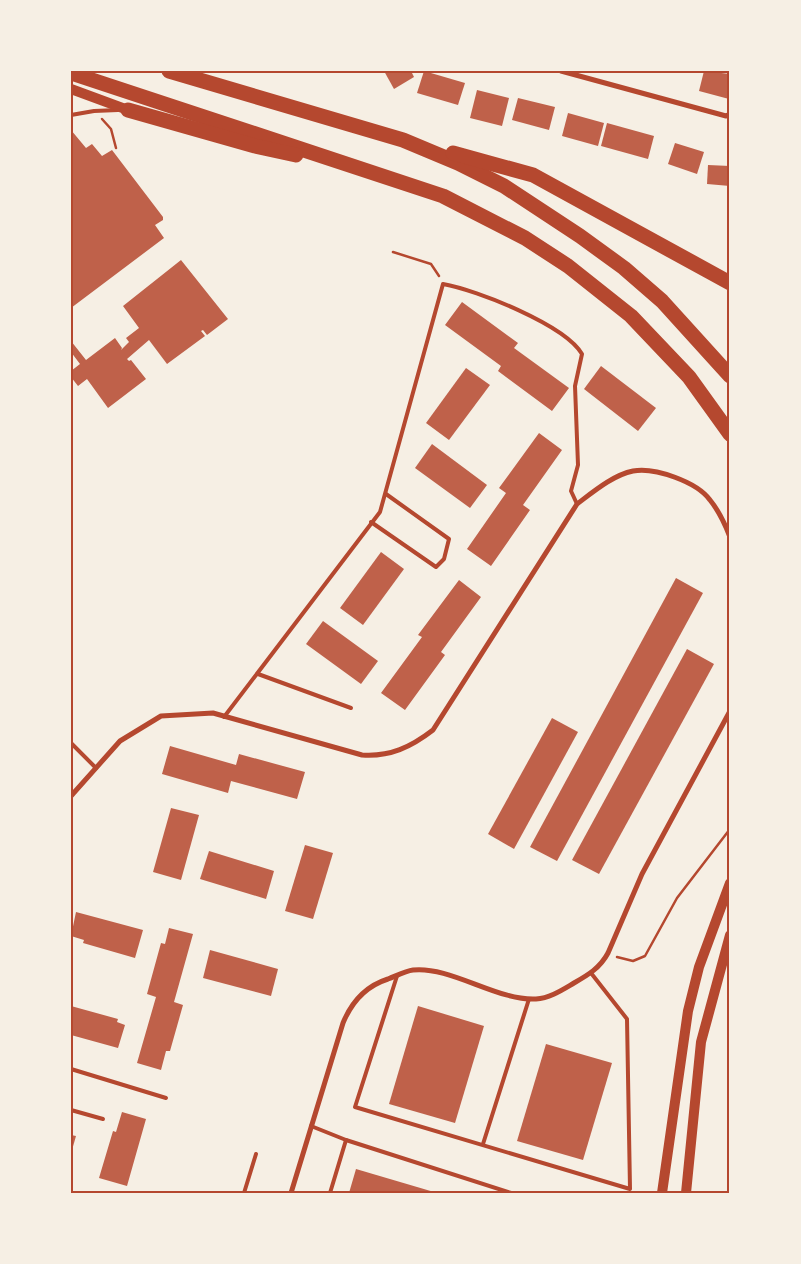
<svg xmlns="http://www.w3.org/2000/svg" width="801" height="1264" viewBox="0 0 801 1264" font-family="'Golos Text',sans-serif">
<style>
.building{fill:#bf614a}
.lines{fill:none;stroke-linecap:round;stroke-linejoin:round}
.path{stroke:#b5482f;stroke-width:2.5}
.service{stroke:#b5482f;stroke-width:4}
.minor{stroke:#b5482f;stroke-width:5}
.secondary{stroke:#b5482f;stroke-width:10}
.motorway{stroke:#b5482f;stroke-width:15}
.neatline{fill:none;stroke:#b5482f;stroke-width:2}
</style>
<rect width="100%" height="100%" fill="#f6efe4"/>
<!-- building -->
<g class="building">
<polygon points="384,71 411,71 414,77 394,89"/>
<polygon points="424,71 465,83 458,105 417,93"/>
<polygon points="704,71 730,74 729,99 699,91"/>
<polygon points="477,90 509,98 502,126 470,118"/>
<polygon points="518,98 555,107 549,130 512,120"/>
<polygon points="568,113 604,123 598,146 562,136"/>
<polygon points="607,123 654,136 648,159 601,146"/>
<polygon points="71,130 86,148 92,144 102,156 112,150 163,217 163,220 155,225 164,238 71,308"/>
<polygon points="675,143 704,152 697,174 668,164"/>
<polygon points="708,165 730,166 730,186 707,184"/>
<polygon points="181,260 228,319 207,335 203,330 201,331 205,336 167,364 149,340 127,359 129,361 131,360 146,379 108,408 87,379 78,386 71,377 71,371 80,364 71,352 71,341 86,360 115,338 122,348 121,350 129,342 126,338 139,328 123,306"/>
<polygon points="462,302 518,343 514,348 569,388 552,411 498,371 501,366 445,325"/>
<polygon points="601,366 656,408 638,431 584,389"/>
<polygon points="466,368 490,385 449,440 426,423"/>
<polygon points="539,433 562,450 523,505 530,510 491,566 467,549 506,493 499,488"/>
<polygon points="432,444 487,485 470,508 415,468"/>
<polygon points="381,552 404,569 363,625 340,608"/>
<polygon points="676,578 703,593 557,861 530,847"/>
<polygon points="459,580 481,597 441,652 445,655 405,710 381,693 422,637 418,635"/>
<polygon points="323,621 378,661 361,684 306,644"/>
<polygon points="687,649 714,664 599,874 572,860"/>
<polygon points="552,718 578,732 514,849 488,834"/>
<polygon points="170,746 236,765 239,754 305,772 297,799 231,781 228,793 162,774"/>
<polygon points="171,808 199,815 181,880 153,872"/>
<polygon points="305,845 333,853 313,919 285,911"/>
<polygon points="209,851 274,871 266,899 200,879"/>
<polygon points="76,912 143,930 135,958 83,943 84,940 71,936"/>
<polygon points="169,928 193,934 174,1002 183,1005 170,1051 166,1051 161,1070 137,1063 156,997 147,994 161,943 165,944"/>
<polygon points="210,950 278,969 271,996 203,978"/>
<polygon points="71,1006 118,1019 117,1022 125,1025 118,1048 71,1035"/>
<polygon points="418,1006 484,1026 455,1123 389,1104"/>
<polygon points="546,1044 612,1063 583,1160 517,1141"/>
<polygon points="122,1112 146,1119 127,1186 99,1178 113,1131 116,1132"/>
<polygon points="71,1135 76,1136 72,1150 71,1150"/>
<polygon points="356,1169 434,1192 434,1193 349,1193"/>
</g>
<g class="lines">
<!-- path -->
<g class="path">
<polyline points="102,119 111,129 116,148"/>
<polyline points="393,252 431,264 439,276"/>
<polyline points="617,957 633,961 645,956 677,898 730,829"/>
</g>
<!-- service -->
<g class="service">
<polyline points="71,115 94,111 118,110"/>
<polyline points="371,522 436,567 444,559 449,539 386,494"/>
<polyline points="258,674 351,708"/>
<path d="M 224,717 L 380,512 L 443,284 C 477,290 565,325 582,354 L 575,386 L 578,465 L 571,491 L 577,504"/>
<polyline points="71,743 96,768"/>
<polyline points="397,976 355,1107 630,1189 627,1019 591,973"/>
<polyline points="71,1069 166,1098"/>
<polyline points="71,1110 103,1119"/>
<polyline points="311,1126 346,1140 511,1193"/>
<polyline points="483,1144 529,999"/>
<polyline points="244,1193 256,1154"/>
<polyline points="330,1193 346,1140"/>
</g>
<!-- minor -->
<g class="minor">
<polyline points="561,71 726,116 730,114"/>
<path d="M 71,796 L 120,741 L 161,716 L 213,713 L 362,755 C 390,757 411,747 433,730 L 577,504 C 593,492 613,475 633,471 C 655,467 697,482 710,500 C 719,511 725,524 730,537"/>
<path d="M 291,1193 L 343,1023 C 352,1001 366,986 388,979 C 396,976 405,971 413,970 C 451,966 497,1001 536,999 C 550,998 562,990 574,983 C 588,975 600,968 608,953 L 642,874 L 730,711"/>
</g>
<!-- secondary -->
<g class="secondary">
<polyline points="71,89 128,110"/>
<polyline points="662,1193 688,1011 699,967 730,883"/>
<polyline points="686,1193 701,1042 730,935"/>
</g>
<!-- motorway -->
<g class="motorway">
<polyline points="169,71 403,140 458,163 504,186 580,236 624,268 662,301 730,376"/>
<polyline points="71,73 443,196 525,238 568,266 631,316 689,377 730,434"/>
<polyline points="128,110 255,146 296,155"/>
<polyline points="453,153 533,175 730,283"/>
</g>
</g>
<!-- border -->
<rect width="801" height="1264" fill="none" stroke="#f6efe4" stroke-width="145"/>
<rect x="72" y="72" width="656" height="1120" class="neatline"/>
</svg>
